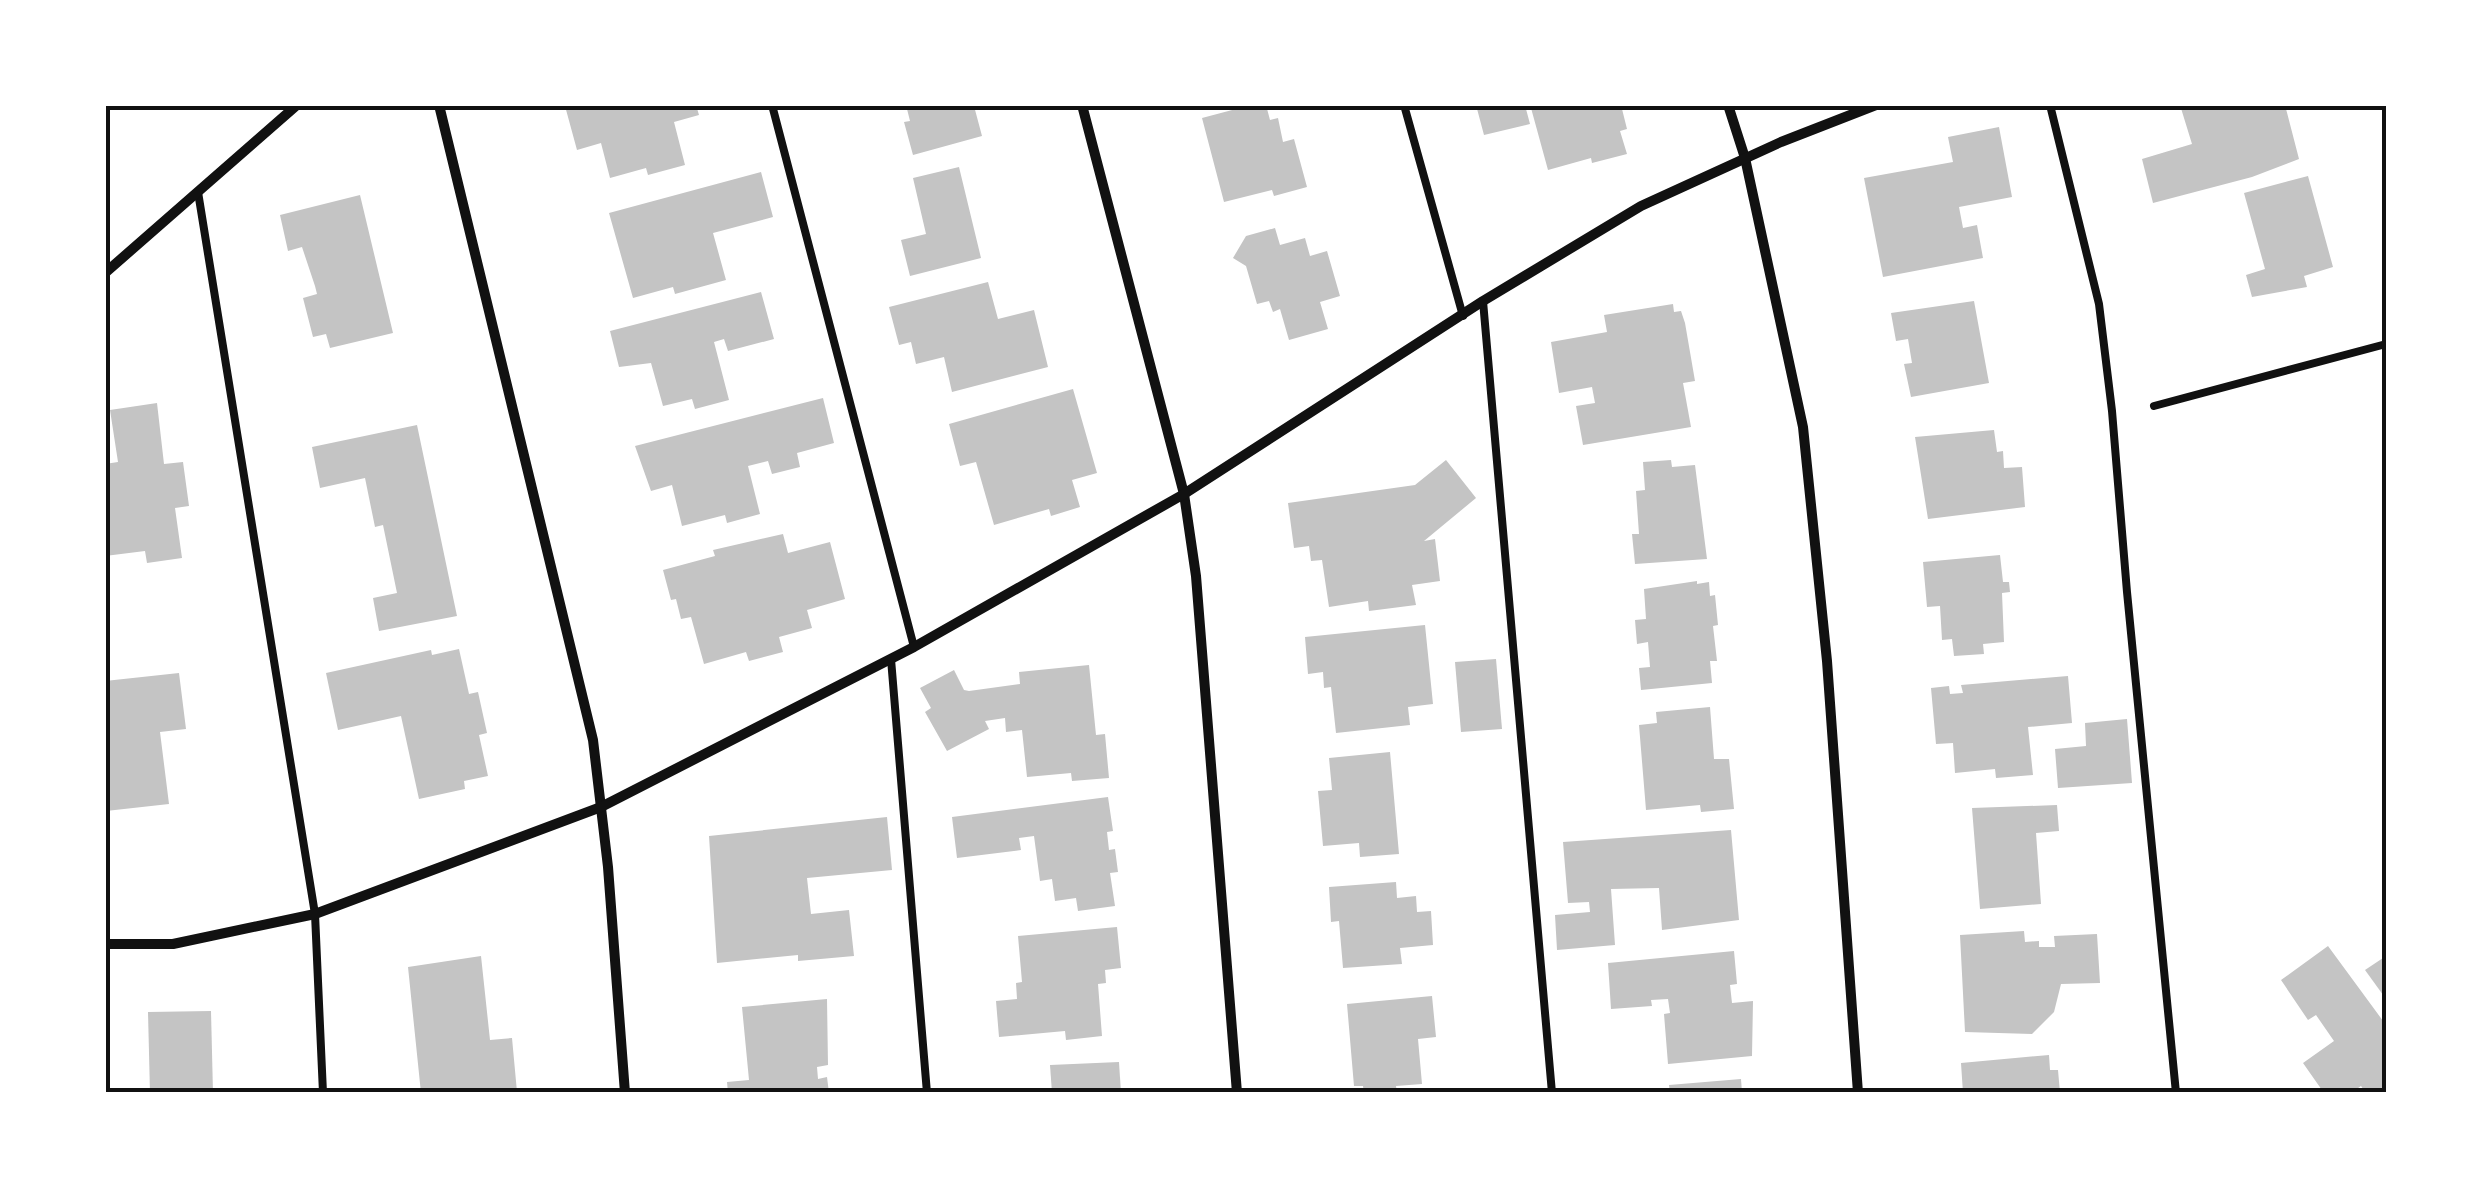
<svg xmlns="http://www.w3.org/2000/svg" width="2491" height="1198" viewBox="0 0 2491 1198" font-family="'Roboto Serif',serif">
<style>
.building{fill:#c4c4c4}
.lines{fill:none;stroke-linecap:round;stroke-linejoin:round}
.service{stroke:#111;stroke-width:8}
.minor{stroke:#111;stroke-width:10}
.neatline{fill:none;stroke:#111;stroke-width:4}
</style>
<rect width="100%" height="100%" fill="#fff"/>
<!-- building -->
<g class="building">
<polygon points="570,105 696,105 699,115 674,122 685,165 648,175 646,168 610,178 601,143 577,150 565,106"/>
<polygon points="906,105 956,105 958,110 974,106 982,136 913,155 904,122 910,121"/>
<polygon points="1251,105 1266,105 1270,120 1278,118 1283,142 1294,139 1307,187 1274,196 1272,190 1224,202 1202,118"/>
<polygon points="1476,105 1609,105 1610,108 1621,105 1627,129 1620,131 1627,154 1592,163 1591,158 1548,170 1531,108 1526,109 1530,124 1484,135"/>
<polygon points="2180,105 2285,105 2299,159 2252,177 2153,203 2142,159 2192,144"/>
<polygon points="1999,127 2012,197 1959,207 1963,228 1977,225 1983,258 1883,277 1864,178 1953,162 1948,137"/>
<polygon points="959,167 981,258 910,276 901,240 926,234 913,178"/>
<polygon points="761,172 773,217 713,233 726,280 675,294 673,287 633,298 609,213"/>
<polygon points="2308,176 2333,267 2304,276 2307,287 2252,297 2246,275 2265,269 2244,193"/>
<polygon points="360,195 393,333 330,348 326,334 313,337 303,298 317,294 315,286 302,247 288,251 280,215"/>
<polygon points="1275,228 1280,245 1305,238 1310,256 1327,251 1340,296 1320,302 1328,329 1289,340 1280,309 1273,312 1269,301 1257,304 1246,266 1233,258 1246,236"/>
<polygon points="988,282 998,319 1034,310 1048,367 952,392 944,357 916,364 911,342 899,345 889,307"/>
<polygon points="761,292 774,339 728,351 724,339 714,342 729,400 695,409 692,399 663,406 651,363 619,367 610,331"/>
<polygon points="1974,301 1989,383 1911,397 1904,364 1912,363 1908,339 1896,341 1891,313"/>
<polygon points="1673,304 1674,312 1681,311 1685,323 1695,381 1683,383 1691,427 1583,445 1576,406 1595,403 1592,387 1559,393 1551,342 1607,332 1604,315"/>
<polygon points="1073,389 1097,473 1072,480 1080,507 1051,516 1049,509 994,525 976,462 960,466 949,424"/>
<polygon points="823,398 834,443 797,453 800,467 772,474 768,461 748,466 760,514 727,523 725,515 682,526 672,485 651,491 635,446"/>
<polygon points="157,403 164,464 183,462 189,506 175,508 182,558 147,563 145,551 105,556 105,464 118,462 110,410"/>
<polygon points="417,425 457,616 379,631 373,598 397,593 383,525 375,527 365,478 320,488 312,447"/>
<polygon points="1994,430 1997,452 2003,451 2004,468 2022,467 2025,507 1928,519 1915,437"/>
<polygon points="1446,460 1476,498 1424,541 1435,539 1440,581 1412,585 1416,605 1369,611 1368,601 1329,607 1322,560 1311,561 1309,546 1294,548 1288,503 1415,485"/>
<polygon points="1671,460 1672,467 1695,465 1707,559 1635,564 1632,534 1639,534 1636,491 1645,490 1643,462"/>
<polygon points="783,534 788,553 830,542 845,599 807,610 812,628 779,637 783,652 749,661 746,652 704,664 691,617 681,619 676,599 671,600 663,570 715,556 713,550"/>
<polygon points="2000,555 2003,582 2009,582 2010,592 2002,593 2004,642 1983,644 1984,654 1954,656 1952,639 1942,640 1940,606 1927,607 1923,562"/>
<polygon points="1697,581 1697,584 1709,582 1710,596 1715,595 1718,625 1713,626 1717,661 1710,661 1712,683 1641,690 1639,668 1650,667 1648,642 1637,644 1635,620 1646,619 1644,589"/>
<polygon points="1425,625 1433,704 1408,707 1410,725 1336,733 1331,687 1324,688 1323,672 1308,674 1305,637"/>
<polygon points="459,649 469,694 478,692 487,733 479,735 488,776 464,781 465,789 419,799 401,716 338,730 326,673 431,650 432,655"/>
<polygon points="1496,659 1502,729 1461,732 1455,662"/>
<polygon points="1089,665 1096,735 1105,734 1109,778 1072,781 1071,773 1027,777 1022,730 1006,732 1005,718 985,721 989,729 947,751 925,712 931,708 920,688 954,670 964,690 969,691 1020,684 1019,672"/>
<polygon points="179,673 186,729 160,732 169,804 106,811 105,681"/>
<polygon points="2068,676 2072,723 2028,727 2033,775 1996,778 1995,769 1955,773 1953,743 1936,744 1931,688 1949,686 1950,694 1963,693 1961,685"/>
<polygon points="1710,707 1714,759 1729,759 1734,809 1701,812 1700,805 1646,810 1639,725 1657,723 1656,712"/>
<polygon points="2127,719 2132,783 2058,788 2055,749 2086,746 2085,723"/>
<polygon points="1390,752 1399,854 1360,857 1359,843 1323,846 1318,791 1332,790 1329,758"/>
<polygon points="1108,797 1113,831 1107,832 1109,850 1115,849 1118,872 1110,873 1115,906 1078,911 1076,898 1055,901 1052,879 1040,881 1034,836 1019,838 1021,850 957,858 952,817"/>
<polygon points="2057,805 2059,831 2036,833 2041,904 1980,909 1972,808"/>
<polygon points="887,817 892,870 807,878 811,914 849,910 854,956 798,961 798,955 717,963 709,836"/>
<polygon points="1731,830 1739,920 1662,930 1659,888 1611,889 1615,945 1557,950 1555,915 1590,912 1589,902 1568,903 1563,842"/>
<polygon points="1396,882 1397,898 1416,896 1417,912 1431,911 1433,945 1400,948 1402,964 1343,968 1339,921 1331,922 1329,887"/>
<polygon points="1117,927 1121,968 1105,970 1106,983 1098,984 1102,1036 1066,1040 1065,1031 999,1037 996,1001 1017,999 1016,983 1022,982 1018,936"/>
<polygon points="2024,931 2025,942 2039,941 2039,947 2055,947 2054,936 2097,934 2100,983 2061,984 2054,1012 2032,1034 1965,1032 1960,935"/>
<polygon points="2328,946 2386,1025 2386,1093 2366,1093 2361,1086 2351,1093 2324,1093 2303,1063 2334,1041 2316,1015 2308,1020 2281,980"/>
<polygon points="1734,951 1737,984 1730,985 1732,1003 1753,1001 1752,1056 1668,1064 1664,1014 1670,1013 1668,999 1651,1000 1652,1006 1611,1009 1608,963"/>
<polygon points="481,956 490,1040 512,1038 517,1092 421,1093 408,967"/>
<polygon points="2386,956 2386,999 2365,970"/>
<polygon points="1432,996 1436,1037 1418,1039 1422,1084 1396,1086 1397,1093 1364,1093 1363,1086 1354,1086 1347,1004"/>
<polygon points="827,999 828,1065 817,1067 818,1079 827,1077 829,1093 728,1093 727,1082 749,1080 742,1007"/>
<polygon points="211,1011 213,1093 150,1093 148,1012"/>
<polygon points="2049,1055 2050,1070 2058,1070 2060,1093 1963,1093 1961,1063"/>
<polygon points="1119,1062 1121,1093 1052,1093 1050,1065"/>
<polygon points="1741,1079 1742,1093 1670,1093 1669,1085"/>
</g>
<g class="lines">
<!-- service -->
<g class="service">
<polyline points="772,105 914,647"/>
<polyline points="1404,105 1463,316"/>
<polyline points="2050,105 2099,304 2112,411 2127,592 2176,1093"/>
<polyline points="198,192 315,914 323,1093"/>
<polyline points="1483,301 1552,1093"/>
<polyline points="2154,406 2386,344"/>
<polyline points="891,659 927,1093"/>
</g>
<!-- minor -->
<g class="minor">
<polyline points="439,105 593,740 608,867 625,1093"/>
<polyline points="1082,105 1184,494 1196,576 1237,1093"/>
<polyline points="1728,105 1745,158 1803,427 1827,661 1858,1093"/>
<polyline points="105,273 297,105"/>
<polyline points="105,944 173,944 315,914 601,807 914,647 1184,494 1483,301 1641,206 1781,142 1876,105"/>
</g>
</g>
<!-- border -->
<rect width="2491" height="1198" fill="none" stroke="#ffffff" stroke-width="215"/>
<rect x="108" y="108" width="2276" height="982" class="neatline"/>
</svg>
